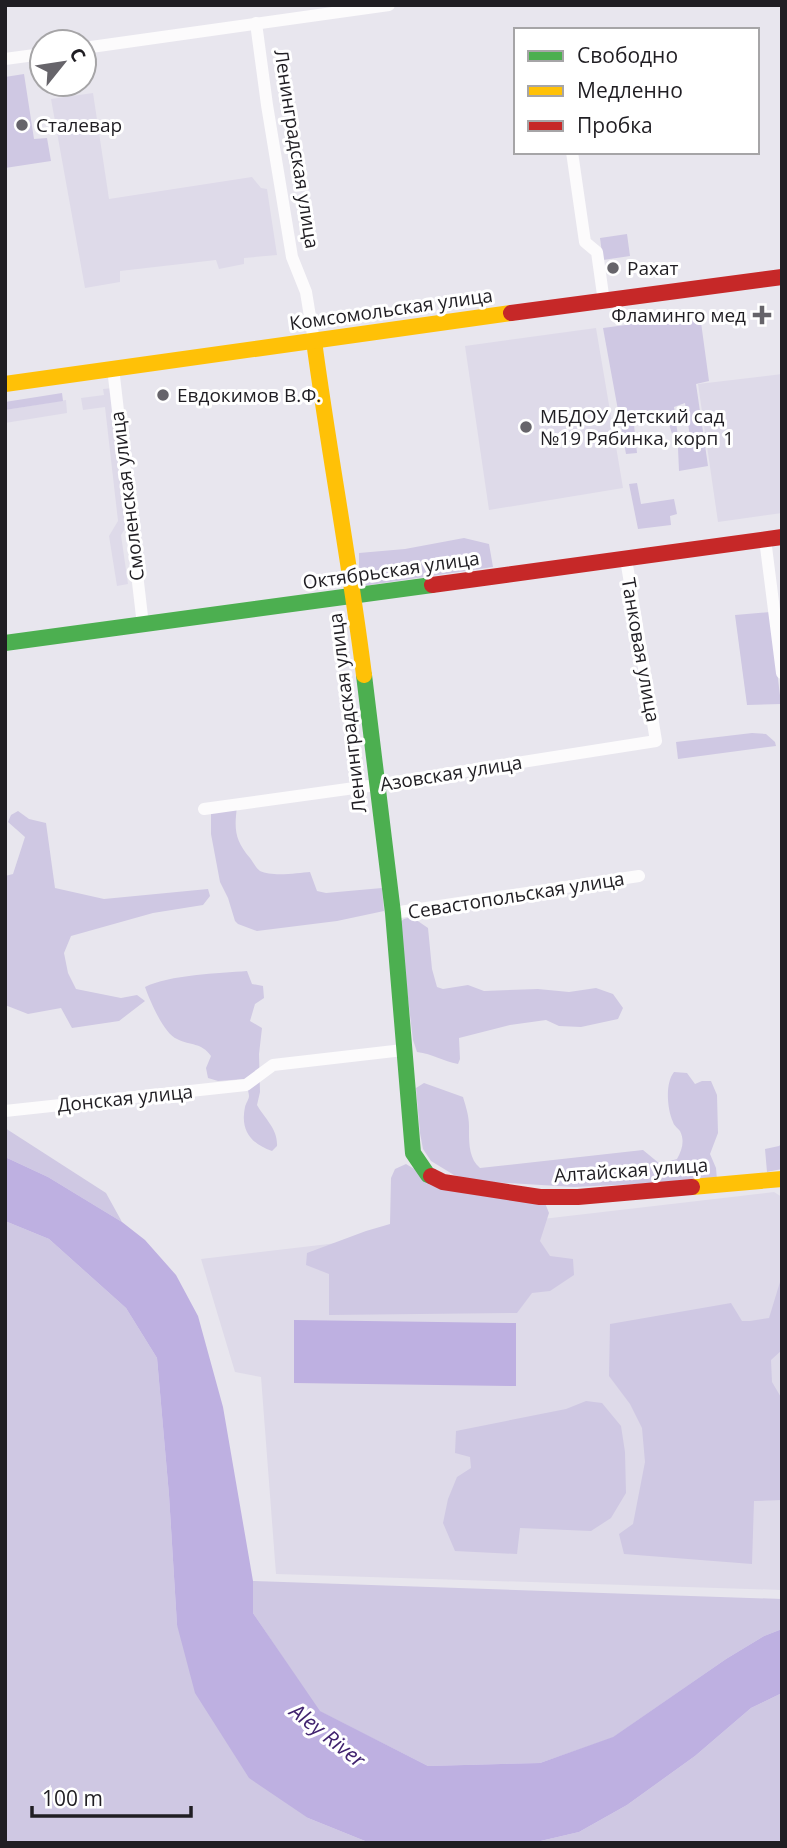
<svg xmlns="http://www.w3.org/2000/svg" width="787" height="1848" viewBox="0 0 787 1848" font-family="'Open Sans',sans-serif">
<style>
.built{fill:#dedae9}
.green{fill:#cfc8e3}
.water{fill:#beb0e1}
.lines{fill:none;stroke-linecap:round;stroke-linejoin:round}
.street{stroke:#fcfbfc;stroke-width:12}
.fast{stroke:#4caf50;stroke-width:16}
.slow{stroke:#ffc107;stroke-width:16}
.jam{stroke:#c62828;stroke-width:16}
.poi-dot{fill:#66646a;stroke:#fff;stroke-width:2.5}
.labels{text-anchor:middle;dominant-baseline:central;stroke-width:6;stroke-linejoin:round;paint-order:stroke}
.poi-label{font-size:19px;fill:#201e23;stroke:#fff;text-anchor:start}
.street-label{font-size:19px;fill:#201e23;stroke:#fff}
.water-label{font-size:21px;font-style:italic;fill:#41236f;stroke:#fff}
</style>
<rect width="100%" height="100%" fill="#e8e6ee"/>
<!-- built -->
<g class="built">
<polygon points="93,93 109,199 252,177 261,188 267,189 277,255 244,258 244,264 219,269 216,260 120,271 120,282 85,288 51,99"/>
<polygon points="596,328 623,488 489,510 465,346"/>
<polygon points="782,374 782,513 718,522 698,384"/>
<polygon points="113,388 128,524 121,535 128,584 117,586 109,536 118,521 105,407 83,410 81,398 104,395 103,389"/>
<polygon points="66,400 67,413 5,423 5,410"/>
<polygon points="774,1192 782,1197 782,1590 276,1574 261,1377 235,1372 201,1259"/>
</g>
<!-- green -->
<g class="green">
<polygon points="24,74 34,139 47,138 51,161 5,168 5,77"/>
<polygon points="627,234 630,256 603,260 600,238"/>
<polygon points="700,315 709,381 696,384 708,466 679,471 678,448 690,437 685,403 674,407 678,437 673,437 667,418 634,425 637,453 626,454 603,328"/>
<polygon points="62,393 63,401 5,410 5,402"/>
<polygon points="637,483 641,504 674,499 677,514 670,516 671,525 638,529 629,484"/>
<polygon points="464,538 489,544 493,567 363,586 359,566 359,553 405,549"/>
<polygon points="770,612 781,704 747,705 735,615"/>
<polygon points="752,733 766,734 775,742 776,746 678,759 676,742"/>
<path d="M 237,807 C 234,830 235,840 250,858 C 253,862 256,868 260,871 C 272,877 298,873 310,872 L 317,891 L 326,893 L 382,888 L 384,911 L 337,921 L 257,931 L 238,924 L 235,921 L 228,898 L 220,882 L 211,834 L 211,812 Z"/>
<polygon points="18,811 29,819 46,823 55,888 104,899 208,889 210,896 203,905 153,913 71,936 64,953 68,973 76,989 121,998 137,995 145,1001 119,1021 72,1028 61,1008 28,1014 5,1005 5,876 13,874 25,837 8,822 11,815"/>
<path d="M 412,917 L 428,928 L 432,969 L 437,987 L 443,989 L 468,985 L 484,991 L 538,989 L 569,992 L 596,988 L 613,994 L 623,1008 L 618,1019 L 581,1027 L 559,1026 L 546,1020 L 510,1025 L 459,1038 L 460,1059 L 458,1064 C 443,1061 433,1054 417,1052 L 413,1040 L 399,923 L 404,919 Z"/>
<path d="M 247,971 L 252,984 L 263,986 L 264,998 L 255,1004 L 250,1021 L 262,1028 L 259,1054 L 260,1092 L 257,1105 C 265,1119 278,1129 277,1146 L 272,1151 C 251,1144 240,1130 245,1107 C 246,1103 249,1099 249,1096 C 249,1091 245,1083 244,1079 L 218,1081 L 208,1078 L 206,1068 L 211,1056 C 201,1042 191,1046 177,1039 C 164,1034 150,1001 145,987 C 169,975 219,973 247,971 Z"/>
<path d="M 674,1072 L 687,1073 L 695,1084 L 702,1081 L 711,1081 L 717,1095 L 718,1133 L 710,1154 L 716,1168 L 717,1180 L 574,1187 L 473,1181 L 454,1175 L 431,1161 L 423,1149 L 420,1133 L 416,1088 L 424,1083 L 463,1097 C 466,1107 469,1116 469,1126 C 469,1140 468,1158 480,1168 L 643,1150 L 660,1164 L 677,1159 C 682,1150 685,1141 680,1131 C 678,1128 674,1126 673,1122 C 667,1109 665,1083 674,1072 Z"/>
<polygon points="5,1128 106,1193 122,1222 48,1177 5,1157"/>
<polygon points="782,1143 782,1169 767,1172 765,1149 779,1146"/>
<polygon points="406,1164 438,1183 545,1203 549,1213 540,1241 550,1256 573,1259 574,1275 550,1291 532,1293 517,1313 329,1315 329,1274 306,1265 307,1253 366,1231 390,1224 391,1178 395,1169"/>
<polygon points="5,1221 49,1239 126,1308 157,1358 169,1495 177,1625 308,1818 370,1843 5,1843"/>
<polygon points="782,1280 782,1350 771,1360 772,1382 782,1399 782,1500 754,1501 752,1564 624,1554 619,1534 633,1524 645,1462 642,1428 630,1404 609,1376 610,1324 731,1303 742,1321 750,1321 769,1318 780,1282"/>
<polygon points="586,1401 602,1403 621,1426 625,1452 626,1493 611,1518 591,1531 520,1528 517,1554 455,1551 443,1523 448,1499 457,1477 471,1468 470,1457 455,1453 456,1431 566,1409"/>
<polygon points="253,1581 782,1599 782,1629 764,1636 726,1659 612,1738 540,1763 428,1766 319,1711 253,1613"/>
<polygon points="782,1693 782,1843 532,1843 579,1832 627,1805 695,1756 751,1708"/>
</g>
<!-- water -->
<g class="water">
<polygon points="5,1157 48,1177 122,1222 145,1240 176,1275 198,1316 223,1407 253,1581 253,1613 320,1711 428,1766 540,1763 613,1737 726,1659 764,1636 782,1629 782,1693 751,1708 695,1756 627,1805 579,1832 532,1843 370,1843 308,1818 249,1778 195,1693 177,1625 169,1495 157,1358 126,1308 49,1239 5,1221"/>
<polygon points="294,1320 516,1323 516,1386 294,1383"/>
</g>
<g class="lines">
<!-- street -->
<g class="street">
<polyline points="256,23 267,105 292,257 306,292 314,341"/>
<polyline points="84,48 389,5"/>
<polyline points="5,59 42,54"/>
<polyline points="572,152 585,242 597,252 604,302"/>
<polyline points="113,368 143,625"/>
<polyline points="765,539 782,673"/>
<polyline points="204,809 376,785 656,741 626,559"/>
<polyline points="393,913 639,876"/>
<polyline points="5,1111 246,1085 273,1065 403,1050"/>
</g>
<!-- fast -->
<g class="fast">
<polyline points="5,643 432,585"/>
<polyline points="364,675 393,913 413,1153 428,1175 431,1176"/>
</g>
<!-- slow -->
<g class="slow">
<path d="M 314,341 C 329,453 350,563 364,675"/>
<polyline points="5,384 511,313"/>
<polyline points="692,1187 782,1179"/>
</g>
<!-- jam -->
<g class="jam">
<polyline points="511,313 782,277"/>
<polyline points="432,585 782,537"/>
<polyline points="431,1176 443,1182 540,1197 578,1197 692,1187"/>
</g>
</g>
<!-- markers -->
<g class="poi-dot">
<circle cx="22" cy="125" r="7"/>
<circle cx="613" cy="268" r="7"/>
<path d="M758.5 304.5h7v7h7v7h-7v7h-7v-7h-7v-7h7z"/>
<circle cx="163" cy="395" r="7"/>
<circle cx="526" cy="427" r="7"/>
</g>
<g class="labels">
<!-- poi labels -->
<g class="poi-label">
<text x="36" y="125">Сталевар</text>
<text x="627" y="268">Рахат</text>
<text x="746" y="315" text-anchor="end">Фламинго мед</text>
<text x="177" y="395">Евдокимов В.Ф.</text>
<text x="540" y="416">МБДОУ Детский сад<tspan x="540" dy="22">№19 Рябинка, корп 1</tspan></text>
</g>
<!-- street labels -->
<g class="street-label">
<text transform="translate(297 149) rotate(81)">Ленинградская улица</text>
<text transform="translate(391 309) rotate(-8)">Комсомольская улица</text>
<text transform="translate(127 496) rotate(-97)">Смоленская улица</text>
<text transform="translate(391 570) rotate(-8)">Октябрьская улица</text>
<text transform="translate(641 650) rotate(80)">Танковая улица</text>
<text transform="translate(347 713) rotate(-97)">Ленинградская улица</text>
<text transform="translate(451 773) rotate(-9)">Азовская улица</text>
<text transform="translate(516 895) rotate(-9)">Севастопольская улица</text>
<text transform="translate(125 1098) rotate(-6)">Донская улица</text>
<text transform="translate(631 1170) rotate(-4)">Алтайская улица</text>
</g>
<!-- water labels -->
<g class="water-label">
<text transform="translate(328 1735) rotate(38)">Aley River</text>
</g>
</g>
<!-- border -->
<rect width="787" height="1848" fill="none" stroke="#201e23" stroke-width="14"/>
<!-- legend -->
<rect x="514" y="28" width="245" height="126" fill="#ffffff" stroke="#a6a5a7" stroke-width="2"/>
<rect x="528" y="51" width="35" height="10" fill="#4caf50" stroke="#a6a5a7" stroke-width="2"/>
<text x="577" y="63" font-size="21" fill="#201e23">Свободно</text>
<rect x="528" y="86" width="35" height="10" fill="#ffc107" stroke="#a6a5a7" stroke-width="2"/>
<text x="577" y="98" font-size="21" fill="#201e23">Медленно</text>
<rect x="528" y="121" width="35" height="10" fill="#c62828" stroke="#a6a5a7" stroke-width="2"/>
<text x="577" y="133" font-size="21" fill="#201e23">Пробка</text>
<!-- north arrow -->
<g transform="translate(63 63) rotate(60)"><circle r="33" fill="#ffffff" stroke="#a6a5a7" stroke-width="2"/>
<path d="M0-5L12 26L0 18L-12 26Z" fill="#66646a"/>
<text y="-10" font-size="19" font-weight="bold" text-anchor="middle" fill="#201e23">С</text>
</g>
<!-- scale -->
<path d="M32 1806v10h159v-10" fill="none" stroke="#201e23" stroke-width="3.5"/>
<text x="42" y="1806" font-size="21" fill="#201e23" stroke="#ffffff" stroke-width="5" paint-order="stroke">100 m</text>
</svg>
